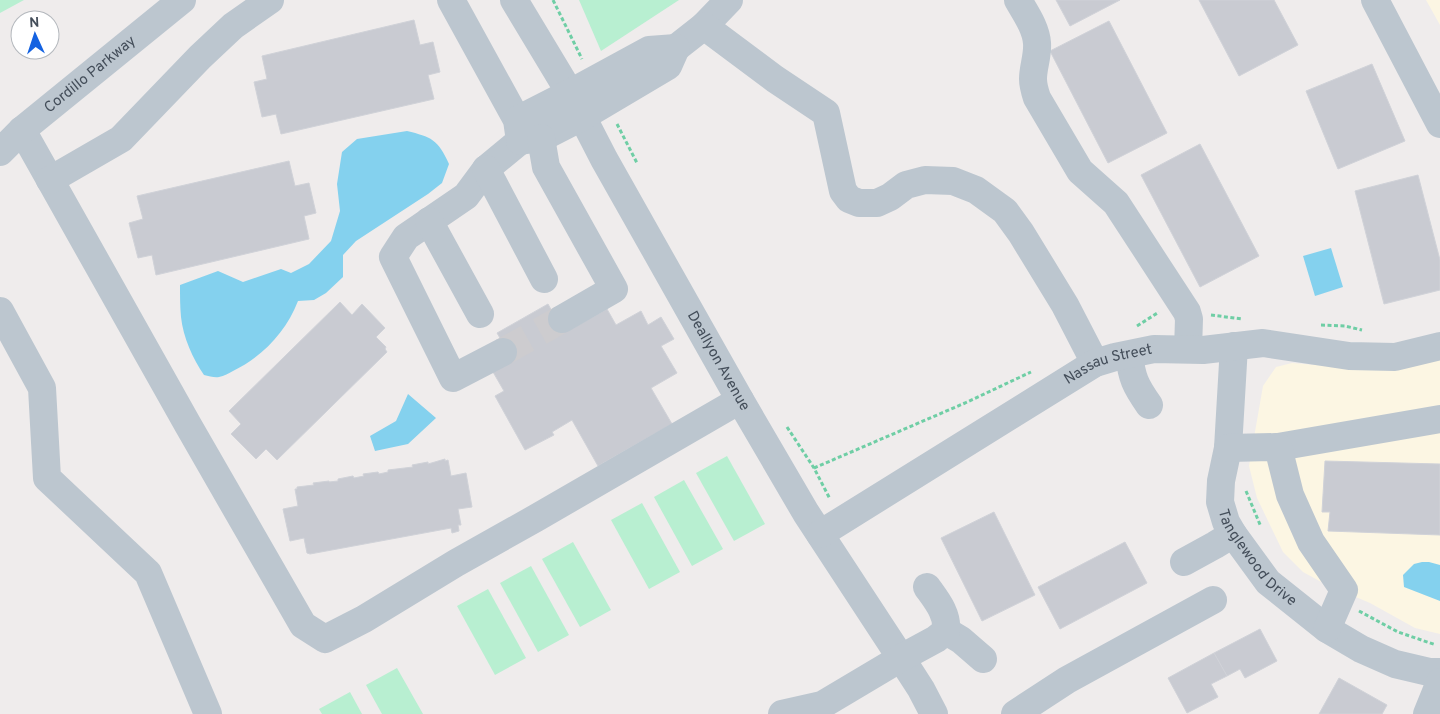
<svg xmlns="http://www.w3.org/2000/svg" width="1440" height="714" viewBox="0 0 1440 714" font-family="Overpass,sans-serif">
<style>
.commercial{fill:#fcf6e3}
.green{fill:#b8efd1}
.water{fill:#84d1ee}
.building{fill:#c9cbd2;stroke:#d0d2d8}
.lines{fill:none;stroke-linecap:round;stroke-linejoin:round}
.minor-tunnel{stroke:#cdcccf;stroke-width:28;stroke-dasharray:28 14;stroke-linecap:butt}
.path{stroke:#6fcea5;stroke-width:3;stroke-dasharray:4 2.5;stroke-linecap:butt}
.minor{stroke:#bcc6cf;stroke-width:28}
.labels{text-anchor:middle;dominant-baseline:central;stroke-width:4.5;stroke-linejoin:round;paint-order:stroke}
.street-label{font-size:15px;fill:#444e5a;stroke:#fff}
</style>
<rect width="100%" height="100%" fill="#efecec"/>
<!-- commercial -->
<g class="commercial">
<polygon points="1426,0 1440,0 1440,25"/>
<polygon points="1440,359 1440,634 1415,628 1370,603 1325,584 1303,572 1283,552 1257,498 1249,466 1263,386 1276,367 1292,363 1351,368"/>
</g>
<!-- green -->
<g class="green">
<polygon points="0,0 24,0 0,13"/>
<polygon points="579,0 679,0 601,51"/>
<polygon points="727,456 765,524 734,541 696,473"/>
<polygon points="684,480 723,549 692,566 654,497"/>
<polygon points="642,503 680,572 649,589 611,520"/>
<polygon points="573,542 611,610 580,627 542,559"/>
<polygon points="531,566 569,635 538,652 500,583"/>
<polygon points="488,589 526,658 495,675 457,606"/>
<polygon points="397,668 423,714 382,714 366,685"/>
<polygon points="350,692 362,714 322,714 319,709"/>
</g>
<!-- water -->
<g class="water">
<path d="M 407,131 C 431,137 438,139 449,164 L 442,183 L 428,194 L 356,241 L 343,255 L 343,277 L 326,293 L 314,300 L 298,301 C 286,332 263,356 233,371 C 229,373 224,376 219,377 C 215,378 209,376 204,375 C 193,359 183,337 181,317 C 180,307 180,296 180,285 L 218,271 L 243,282 L 281,269 L 291,273 L 309,264 L 331,241 L 340,211 L 337,184 L 342,152 L 357,139 Z"/>
<polygon points="1331,248 1343,287 1315,296 1303,256"/>
<polygon points="408,394 436,418 408,444 375,451 370,436 396,421"/>
<polygon points="1422,562 1429,562 1440,565 1440,601 1404,587 1403,575 1414,564"/>
</g>
<!-- building -->
<g class="building">
<polygon points="1056,0 1120,0 1070,26"/>
<polygon points="1199,0 1274,0 1298,45 1239,76"/>
<polygon points="414,20 420,45 433,42 440,72 428,75 434,99 281,134 276,114 262,117 254,82 267,79 262,56"/>
<polygon points="1109,21 1167,133 1108,163 1050,51"/>
<polygon points="1372,64 1405,141 1338,169 1306,91"/>
<polygon points="1200,144 1259,256 1200,287 1141,175"/>
<polygon points="289,161 295,186 309,183 316,213 304,216 309,239 156,275 152,255 138,258 129,223 143,219 137,196"/>
<polygon points="1418,175 1440,260 1440,290 1384,304 1355,191"/>
<polygon points="340,302 352,315 362,304 385,328 376,337 386,347 385,349 387,352 277,460 266,449 256,459 231,434 241,424 229,411"/>
<polygon points="548,304 564,333 607,309 616,325 641,311 648,325 661,317 674,339 661,346 677,373 651,388 672,424 598,466 572,420 552,432 554,435 525,450 495,396 504,391 493,372 513,360 497,333"/>
<polygon points="445,459 445,461 448,460 451,476 466,473 472,507 458,509 461,525 458,525 459,531 452,533 451,528 310,554 307,553 304,538 290,541 283,509 298,506 295,489 297,489 297,487 314,485 313,483 329,481 329,482 338,481 338,479 353,476 354,478 364,476 363,474 378,472 379,474 388,472 388,470 413,467 412,465 428,462 428,464"/>
<polygon points="1325,461 1440,464 1440,535 1328,531 1330,512 1322,512"/>
<polygon points="994,512 1035,595 982,621 941,538"/>
<polygon points="1125,542 1147,583 1060,629 1038,587"/>
<polygon points="1260,629 1277,661 1245,678 1240,669 1227,676 1214,653"/>
<polygon points="1214,653 1227,676 1211,684 1218,697 1187,713 1168,678"/>
<polygon points="1339,678 1387,705 1382,714 1319,714"/>
</g>
<g class="lines">
<!-- minor-tunnel -->
<polyline class="minor-tunnel" points="503,352 562,319"/>
<!-- path -->
<g class="path">
<polyline points="553,0 582,59"/>
<polyline points="617,124 637,163"/>
<polyline points="1211,315 1242,319"/>
<polyline points="1321,325 1345,326 1362,330"/>
<polyline points="1137,326 1159,312"/>
<polyline points="787,427 814,468 830,499"/>
<polyline points="814,468 965,403 1031,372"/>
<polyline points="1246,491 1261,527"/>
<polyline points="1359,611 1398,632 1436,645"/>
</g>
<!-- minor -->
<g class="minor">
<polyline points="451,0 517,120 520,141 486,169 466,196 406,237 393,257 453,378 503,352"/>
<path id="s1" d="M 514,0 L 570,93 L 604,159 L 740,400 L 806,513 L 901,658 L 921,689 L 934,714"/>
<path d="M 1018,0 C 1026,14 1036,28 1037,43 C 1038,56 1033,67 1033,79 C 1033,86 1035,92 1037,98 L 1080,171 L 1116,203 L 1187,312 L 1189,319 L 1188,349"/>
<polyline points="1375,0 1440,124"/>
<polyline points="704,26 729,0"/>
<polyline points="676,48 704,26 775,79 826,113 843,191 849,199 859,203 877,203 890,197 906,185 925,180 953,181 976,190 1005,211 1021,233 1065,305 1095,363"/>
<polyline points="517,120 570,93 649,50 676,48 668,66 582,117 541,138 520,141"/>
<polyline points="22,130 188,425 303,625 325,639 364,619 456,563 536,518 740,400"/>
<polyline points="541,138 546,167 614,289 562,319"/>
<path id="s2" d="M 0,152 L 22,130 L 182,0"/>
<polyline points="486,169 544,279"/>
<polyline points="50,180 121,139 200,57 233,26 270,0"/>
<polyline points="429,221 480,314"/>
<polyline points="0,311 42,388 47,478 148,573 208,714"/>
<path id="s3" d="M 1234,346 L 1228,448 L 1221,481 L 1220,502 L 1226,522 L 1233,534 L 1268,582 L 1327,629 L 1361,649 L 1395,664 L 1429,672 L 1440,672"/>
<path d="M 1129,355 C 1132,378 1135,385 1149,405"/>
<polyline points="1278,447 1440,419"/>
<polyline points="1228,448 1278,447 1290,495 1311,542 1344,590 1327,629"/>
<path id="s4" d="M 820,534 L 1095,363 L 1115,357 L 1154,349 L 1203,350 L 1263,343 L 1349,356 L 1395,357 L 1440,346"/>
<polyline points="1184,562 1215,545 1233,534"/>
<polyline points="946,631 961,640 983,659"/>
<path d="M 782,714 L 822,705 L 901,658 L 936,639 L 946,631 C 948,614 937,601 927,587"/>
<polyline points="1015,714 1067,680 1213,600"/>
<polyline points="1427,714 1440,682"/>
</g>
</g>
<g class="labels">
<!-- street labels -->
<g class="street-label">
<text stroke="none"><textPath href="#s2" startOffset="119">Cordillo Parkway</textPath></text>
<text stroke="none"><textPath href="#s1" startOffset="415">Deallyon Avenue</textPath></text>
<text stroke="none"><textPath href="#s4" startOffset="336">Nassau Street</textPath></text>
<text stroke="none"><textPath href="#s3" startOffset="225">Tanglewood Drive</textPath></text>
</g>
</g>
<!-- north arrow -->
<g transform="translate(35 35) rotate(357)"><circle r="24" fill="#ffffff" stroke="#b4b8bd"/>
<path d="M0-4L9 19L0 12L-9 19Z" fill="#1462e1"/>
<text y="-8" font-size="14" font-weight="bold" text-anchor="middle" fill="#444e5a">N</text>
</g>
</svg>
